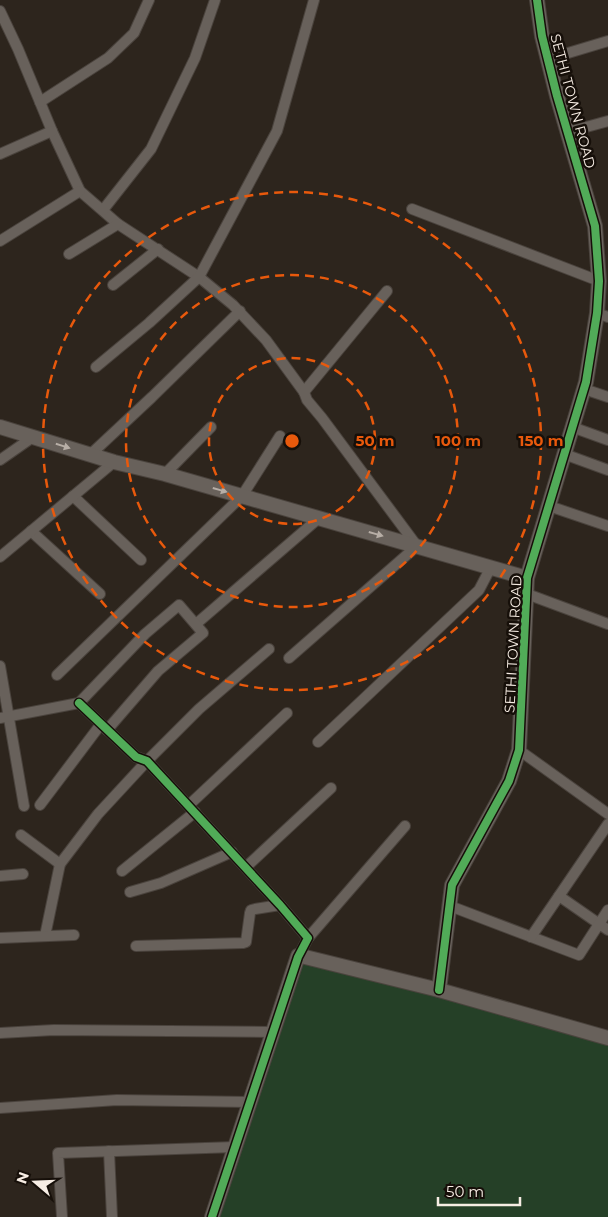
<svg xmlns="http://www.w3.org/2000/svg" width="608" height="1217" viewBox="0 0 608 1217" font-family="Montserrat,sans-serif">
<style>
.green{fill:#254027}
.lines{fill:none;stroke-linecap:round;stroke-linejoin:round}
.street-casing{stroke:#4a433d;stroke-width:12}
.secondary-casing{stroke:#4a433d;stroke-width:16}
.street{stroke:#68615b;stroke-width:10}
.secondary{stroke:#68615b;stroke-width:14}
.cycleway-casing{stroke:#160f09;stroke-width:11}
.cycleway{stroke:#51ab58;stroke-width:8}
.oneway{fill:#b7aea6}
.ring{fill:none;stroke:#e8590c;stroke-width:2.5;stroke-dasharray:9 6}
.labels{text-anchor:middle;dominant-baseline:central;stroke-width:5;stroke-linejoin:round;paint-order:stroke}
.street-label{font-size:14px;fill:#f7ede4;stroke:#160f09}
.centre{fill:#e8590c;stroke:#160f09;stroke-width:2.5}
.ring-label{font-size:15px;text-anchor:middle;font-weight:bold;fill:#e8590c;stroke:#160f09;stroke-width:5;stroke-linejoin:round;paint-order:stroke}
</style>
<rect width="100%" height="100%" fill="#2d251d"/>
<!-- green -->
<polygon class="green" points="298,957 608,1032 608,1217 217,1217"/>
<g class="lines">
<defs>
<g id="street">
<polyline points="0,11 18,49 52,131 80,191 118,224 199,277 233,305 266,340 304,392"/>
<polyline points="548,59 608,41"/>
<polyline points="40,102 108,58 134,33 149,0"/>
<polyline points="568,132 608,121"/>
<polyline points="0,154 52,131"/>
<polyline points="412,209 599,281"/>
<polyline points="103,210 151,149 195,58 215,0"/>
<polyline points="0,241 80,191"/>
<polyline points="69,254 118,224"/>
<polyline points="113,285 158,249"/>
<polyline points="597,313 608,317"/>
<polyline points="96,367 149,323 199,277 277,131 314,0"/>
<polyline points="584,389 608,397"/>
<polyline points="572,427 608,440"/>
<polyline points="91,454 152,397 240,311"/>
<polyline points="564,454 608,470"/>
<polyline points="0,460 33,437"/>
<polyline points="165,474 211,427"/>
<polyline points="73,496 141,560"/>
<polyline points="549,506 608,526"/>
<polyline points="31,531 100,594"/>
<polyline points="0,557 114,462"/>
<polyline points="527,594 608,624"/>
<polyline points="196,624 319,518"/>
<polyline points="289,658 417,546 322,418 307,400 304,392 387,291"/>
<polyline points="0,666 24,806"/>
<polyline points="57,675 242,496 280,436"/>
<polyline points="79,703 136,757 147,761 280,905 308,938 298,957"/>
<polyline points="0,718 79,703 145,634 179,605 203,633 158,671 107,730"/>
<polyline points="318,742 479,590 491,567"/>
<polyline points="519,750 608,814"/>
<polyline points="40,805 101,724"/>
<polyline points="189,805 287,713"/>
<polyline points="21,835 60,864"/>
<polyline points="246,867 331,788"/>
<polyline points="122,871 195,812"/>
<polyline points="0,876 23,874"/>
<polyline points="130,892 161,883 232,852"/>
<polyline points="559,896 608,930"/>
<polyline points="450,906 579,955 608,910"/>
<polyline points="45,936 60,864 98,814 147,761 199,709 269,649"/>
<polyline points="531,937 608,824"/>
<polyline points="0,938 74,935"/>
<polyline points="308,938 405,826"/>
<polyline points="136,946 243,943 246,942 250,913 251,910 255,909 280,905"/>
<polyline points="0,1033 54,1030 273,1032"/>
<polyline points="0,1108 117,1100 250,1102"/>
<polyline points="109,1151 112,1217"/>
<polyline points="62,1217 58,1153 235,1147"/>
</g>
<g id="secondary">
<polyline points="0,427 114,462 165,474 527,578"/>
<polyline points="439,990 452,885 509,781 519,750 527,578 586,382 597,313 599,281 595,226 557,96 542,36 537,0"/>
<polyline points="212,1217 298,956 301,956 439,990 608,1038"/>
</g>
</defs>
<!-- street casing -->
<use href="#street" class="street-casing"/>
<!-- secondary casing -->
<use href="#secondary" class="secondary-casing"/>
<!-- street -->
<use href="#street" class="street"/>
<!-- secondary -->
<use href="#secondary" class="secondary"/>
<defs>
<g id="cycleway">
<polyline points="79,703 136,757 147,761 280,905 308,938 298,957 212,1217"/>
<polyline points="439,990 452,885 509,781 519,750 527,578 586,382 597,313 599,281 595,226 557,96 542,36 537,0"/>
</g>
</defs>
<!-- cycleway casing -->
<use href="#cycleway" class="cycleway-casing"/>
<!-- cycleway -->
<use href="#cycleway" class="cycleway"/>
</g>
<!-- one-way arrows -->
<defs><path id="oneway-solid" d="M-6-.8H1V-3.2L6.5 0L1 3.2V.8H-6Z" transform="scale(1.25)"/></defs>
<g class="oneway">
<use href="#oneway-solid" transform="translate(63 446) rotate(17)"/>
<use href="#oneway-solid" transform="translate(220 490) rotate(16)"/>
<use href="#oneway-solid" transform="translate(376 534) rotate(16)"/>
</g>
<!-- distance rings -->
<g class="ring">
<circle cx="292" cy="441" r="83"/>
<circle cx="292" cy="441" r="166"/>
<circle cx="292" cy="441" r="249"/>
</g>
<g class="labels">
<!-- street labels -->
<g class="street-label">
<text transform="translate(573 101) rotate(75)">SETHI TOWN ROAD</text>
<text transform="translate(513 644) rotate(-87)">SETHI TOWN ROAD</text>
</g>
</g>
<circle cx="292" cy="441" r="8" class="centre"/>
<g class="ring-label">
<text x="375" y="446">50 m</text>
<text x="458" y="446">100 m</text>
<text x="541" y="446">150 m</text>
</g>
<!-- north arrow -->
<g transform="translate(35 1182) rotate(289)" stroke="#160f09" stroke-width="4" paint-order="stroke">
<path d="M0-4L9 19L0 12L-9 19Z" fill="#f7ede4"/>
<text y="-8" font-size="14" font-weight="bold" text-anchor="middle" fill="#f7ede4">N</text>
</g>
<!-- scale -->
<path d="M438 1197v8h82v-8" fill="none" stroke="#f7ede4" stroke-width="2.5"/>
<text x="446" y="1197" font-size="15" fill="#f7ede4" stroke="#160f09" stroke-width="4" paint-order="stroke">50 m</text>
</svg>
